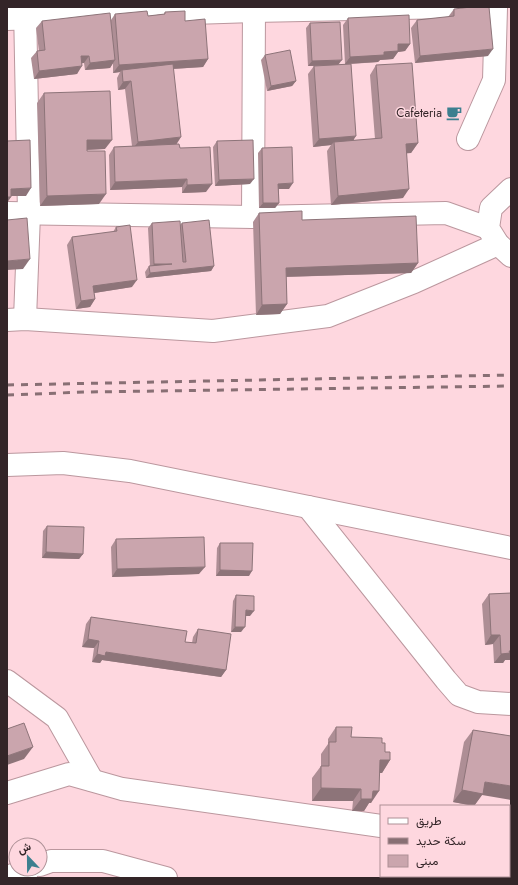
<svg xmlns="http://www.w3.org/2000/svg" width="518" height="885" viewBox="0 0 518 885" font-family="Jost,Vazirmatn,sans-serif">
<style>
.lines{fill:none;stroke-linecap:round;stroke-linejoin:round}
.minor-casing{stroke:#bb979e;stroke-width:24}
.tertiary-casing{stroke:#bb979e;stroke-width:24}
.minor{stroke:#fff;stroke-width:22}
.tertiary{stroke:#fff;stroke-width:22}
.rail{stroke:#886f74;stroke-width:3;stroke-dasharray:7 7;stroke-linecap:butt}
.wall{fill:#ae8e95}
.shaded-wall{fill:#8d7479}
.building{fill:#caa5ad;stroke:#8d7479}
.labels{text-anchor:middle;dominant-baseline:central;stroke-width:3;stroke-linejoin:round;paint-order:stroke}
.poi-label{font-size:12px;fill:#332528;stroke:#fed7df;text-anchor:end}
</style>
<rect width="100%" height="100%" fill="#fed7df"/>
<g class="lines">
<defs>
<g id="minor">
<polyline points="7,19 254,11 451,7"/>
<polyline points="468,139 494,80 496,8"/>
<polyline points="7,213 253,217 446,213 488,228"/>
<polyline points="253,217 254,7"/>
<polyline points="25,319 29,214 25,7"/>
<polyline points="7,320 25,319 213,331 328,316 414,282 498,244"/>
<polyline points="308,507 446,680 459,695 478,702 511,704"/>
<polyline points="7,681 57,718 92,780"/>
<polyline points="7,793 69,774 122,789 381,826"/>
<polyline points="40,865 51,861 103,861 166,878"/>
<polyline points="7,877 29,869"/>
</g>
<g id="tertiary">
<polyline points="511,189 491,208 488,228 498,244 511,256"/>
<polyline points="7,465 63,463 130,471 511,548"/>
</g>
</defs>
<!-- minor casing -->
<use href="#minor" class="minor-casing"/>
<!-- tertiary casing -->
<use href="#tertiary" class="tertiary-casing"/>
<!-- minor -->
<use href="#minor" class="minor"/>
<!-- tertiary -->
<use href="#tertiary" class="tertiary"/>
<!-- rail -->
<g class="rail">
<polyline points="7,385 511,375"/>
<polyline points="7,395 86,392 511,386"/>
</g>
</g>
<!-- wall -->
<g class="wall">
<polygon points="454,9 488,56 415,63 411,28 417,20 448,17"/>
<polygon points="165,12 185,21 208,59 203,67 173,69 176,144 180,148 206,192 182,193 182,187 110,190 109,155 114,147 132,146 125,89 118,90 117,78 120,72 113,73 113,63 110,68 85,70 84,63 82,63 77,74 34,79 31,58 37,51 39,51 36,28 42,21 111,20 115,14 148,16 164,14"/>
<polygon points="348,18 410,44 405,51 398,52 393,59 380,60 378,62 351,64 354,140 375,139 370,75 376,65 418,143 411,153 407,153 403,198 331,205 327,151 331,145 313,147 308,74 314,66 321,66 308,66 306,28 310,23 338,65 345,64 343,25"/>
<polygon points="265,55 296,81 292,86 267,91 261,60"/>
<polygon points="44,93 105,149 87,150 99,204 40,206 37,103"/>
<polygon points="217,141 250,184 215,186 213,147"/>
<polygon points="262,148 289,189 279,189 279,203 275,208 259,208 258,153"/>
<polygon points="259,213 302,220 418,263 411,273 286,277 287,304 280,314 256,315 253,222"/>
<polygon points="152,223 180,225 182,223 214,266 211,271 146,278 145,272 149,266 150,266 148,228"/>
<polygon points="116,227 132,287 94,293 95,299 90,307 76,309 67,245 72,237 113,232"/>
<polygon points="47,526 83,554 79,559 42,558 43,531"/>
<polygon points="116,539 199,574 112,577 111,547"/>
<polygon points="220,543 249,576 216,576 217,548"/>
<polygon points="511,593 505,660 503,663 494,663 493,644 485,645 482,604 489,594"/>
<polygon points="236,595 250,616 245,616 241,632 231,632 233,601"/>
<polygon points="91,617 185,642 192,643 193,637 198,629 226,670 221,677 102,660 100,663 92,662 94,648 82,647 86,624"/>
<polygon points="336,727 351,737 382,743 385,752 390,760 382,773 380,773 371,803 369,803 364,811 352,811 353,801 312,801 312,778 321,766 321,754 328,744 328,739"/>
<polygon points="473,730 482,795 474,806 453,802 464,742"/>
<polygon points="463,876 509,876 511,878 463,878"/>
</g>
<!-- shaded-wall -->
<g class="shaded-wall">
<polygon points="398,44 410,44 405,51 398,52 393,59 380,60 378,62 345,64 350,57 384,52"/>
<polygon points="493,49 488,56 415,63 420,56"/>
<polygon points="81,56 89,56 84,63 76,64"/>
<polygon points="208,59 203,67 122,72 122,70 120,72 113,73 119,65"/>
<polygon points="115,60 110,68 85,70 90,63"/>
<polygon points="342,60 338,65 308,66 312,61"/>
<polygon points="82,66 77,74 34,79 39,71"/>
<polygon points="131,81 125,89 118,90 123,82"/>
<polygon points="296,81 292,86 267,91 271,86"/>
<polygon points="356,136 351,144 334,142 331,145 313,147 319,139"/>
<polygon points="181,137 176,145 132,150 138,142"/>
<polygon points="87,140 112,140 105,149 80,150"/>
<polygon points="418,143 411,153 399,154 406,144"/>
<polygon points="187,179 182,187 110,190 115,182"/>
<polygon points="254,179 250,184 215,186 219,180"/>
<polygon points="293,183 289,189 275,189 278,184"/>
<polygon points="212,184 206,192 182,193 187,185"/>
<polygon points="31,188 26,196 7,196 11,189"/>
<polygon points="409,189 403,198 331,205 338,196"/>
<polygon points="106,194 99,204 40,206 47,196"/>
<polygon points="7,197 11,197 7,203"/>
<polygon points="263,203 279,203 275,208 259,208"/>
<polygon points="30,259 23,269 7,270 7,261"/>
<polygon points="418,263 411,273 279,277 286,268"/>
<polygon points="154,264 172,264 150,269"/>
<polygon points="214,266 211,271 146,278 150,273"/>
<polygon points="137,280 132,287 88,294 93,286"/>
<polygon points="95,299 90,307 76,309 81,301"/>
<polygon points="287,304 280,314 256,315 262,305"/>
<polygon points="46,552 83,554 79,559 42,558"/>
<polygon points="205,567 199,574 112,577 117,569"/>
<polygon points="220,570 252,571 249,576 216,576"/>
<polygon points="246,610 254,611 250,616 242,616"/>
<polygon points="235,627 245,627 241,632 231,632"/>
<polygon points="491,635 500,635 493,644 485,645"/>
<polygon points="88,639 99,641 94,648 82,647"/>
<polygon points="509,651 511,651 511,660 505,660 503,663 494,663 501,654"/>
<polygon points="106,652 226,670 221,677 102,660 100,663 92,662 97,654"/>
<polygon points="33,747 24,759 7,765 7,756"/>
<polygon points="380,760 390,760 382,773 371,773"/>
<polygon points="485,782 511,786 511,800 482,795 474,806 453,802 462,790"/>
<polygon points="321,788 361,789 353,801 312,801"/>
<polygon points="373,791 379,791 371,803 369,803 364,811 352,811 361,799"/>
</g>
<!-- building -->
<g class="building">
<polygon points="471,7 489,7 493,49 420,56 417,20 454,16 454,9"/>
<polygon points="147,11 148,16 165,14 165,12 185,11 185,21 205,19 208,59 119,65 115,14"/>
<polygon points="110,13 115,60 90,63 89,56 81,56 82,66 39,71 37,51 45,50 42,21"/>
<polygon points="409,15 410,44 398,44 398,51 384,52 384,55 350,57 348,18"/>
<polygon points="340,22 342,60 312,61 310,23"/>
<polygon points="290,50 296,81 271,86 265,55"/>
<polygon points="412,63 418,143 406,144 409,189 338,196 334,142 382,138 376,65"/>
<polygon points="173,64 181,137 138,142 131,81 123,82 122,70"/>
<polygon points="351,64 356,136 319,139 314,66"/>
<polygon points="110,91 112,140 87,140 87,151 105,151 106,194 47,196 44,93"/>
<polygon points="30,140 31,188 11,189 11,197 7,197 7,141"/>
<polygon points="253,140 254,179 219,180 217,141"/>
<polygon points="179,144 180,148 210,147 212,184 187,185 187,179 115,182 114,147"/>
<polygon points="292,147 293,183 278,184 279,203 263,203 262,148"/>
<polygon points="302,211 302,220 416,216 418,263 286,268 287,304 262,305 259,213"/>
<polygon points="27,218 30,259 7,261 7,220"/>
<polygon points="209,220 214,266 150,273 149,266 172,264 154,264 152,223 180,221 183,262 186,262 182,223"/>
<polygon points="130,225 137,280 93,286 95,299 81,301 72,237 117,231 116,227"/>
<polygon points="47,526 84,527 83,554 46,552"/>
<polygon points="204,537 205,567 117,569 116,539"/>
<polygon points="220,543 253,543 252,571 220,570"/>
<polygon points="511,593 511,651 509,651 510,653 501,654 500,635 491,635 489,594"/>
<polygon points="236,595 254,596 254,611 246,610 245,627 235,627"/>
<polygon points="91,617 187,631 185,642 196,643 198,629 231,634 226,670 106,652 105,656 97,654 99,641 88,639"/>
<polygon points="24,723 33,747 7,756 7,729"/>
<polygon points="336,727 352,727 351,737 382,738 382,743 385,743 385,752 390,752 390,760 380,760 379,791 373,791 372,799 361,799 361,789 321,788 321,766 329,766 329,742 336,742"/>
<polygon points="473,730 511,736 511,786 485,782 483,794 462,790"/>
<polygon points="509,860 511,860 511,878 469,878 469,876 509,876"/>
</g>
<!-- icons -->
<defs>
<symbol id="cafe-bare" viewBox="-9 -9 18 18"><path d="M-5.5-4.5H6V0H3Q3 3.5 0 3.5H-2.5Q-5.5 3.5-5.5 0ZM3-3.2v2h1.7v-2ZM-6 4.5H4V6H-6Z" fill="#3c7f8f" stroke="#fed7df" stroke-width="2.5" paint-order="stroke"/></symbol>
</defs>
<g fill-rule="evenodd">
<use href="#cafe-bare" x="443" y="102" width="22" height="22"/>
</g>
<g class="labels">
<!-- poi labels -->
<g class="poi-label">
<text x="442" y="113">Cafeteria</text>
</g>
</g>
<!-- border -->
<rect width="518" height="885" fill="none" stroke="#332528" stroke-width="16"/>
<!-- legend -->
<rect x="380" y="805" width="130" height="72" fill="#fed7df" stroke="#ad9096"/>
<rect x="388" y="818" width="20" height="6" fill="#ffffff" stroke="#ad9096"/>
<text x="416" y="825" font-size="12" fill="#332528">طريق</text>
<rect x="388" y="838" width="20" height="6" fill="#886f74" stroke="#ad9096"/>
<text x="416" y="845" font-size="12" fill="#332528">سكة حديد</text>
<rect x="388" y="855" width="20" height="12" fill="#caa5ad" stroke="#ad9096"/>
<text x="416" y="865" font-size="12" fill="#332528">مبنى</text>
<!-- north arrow -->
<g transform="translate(28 857) rotate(338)"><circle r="19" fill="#fed7df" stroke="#ad9096"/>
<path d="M0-3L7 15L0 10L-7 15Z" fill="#3c7f8f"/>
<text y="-6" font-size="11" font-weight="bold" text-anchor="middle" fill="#332528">ش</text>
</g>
</svg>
